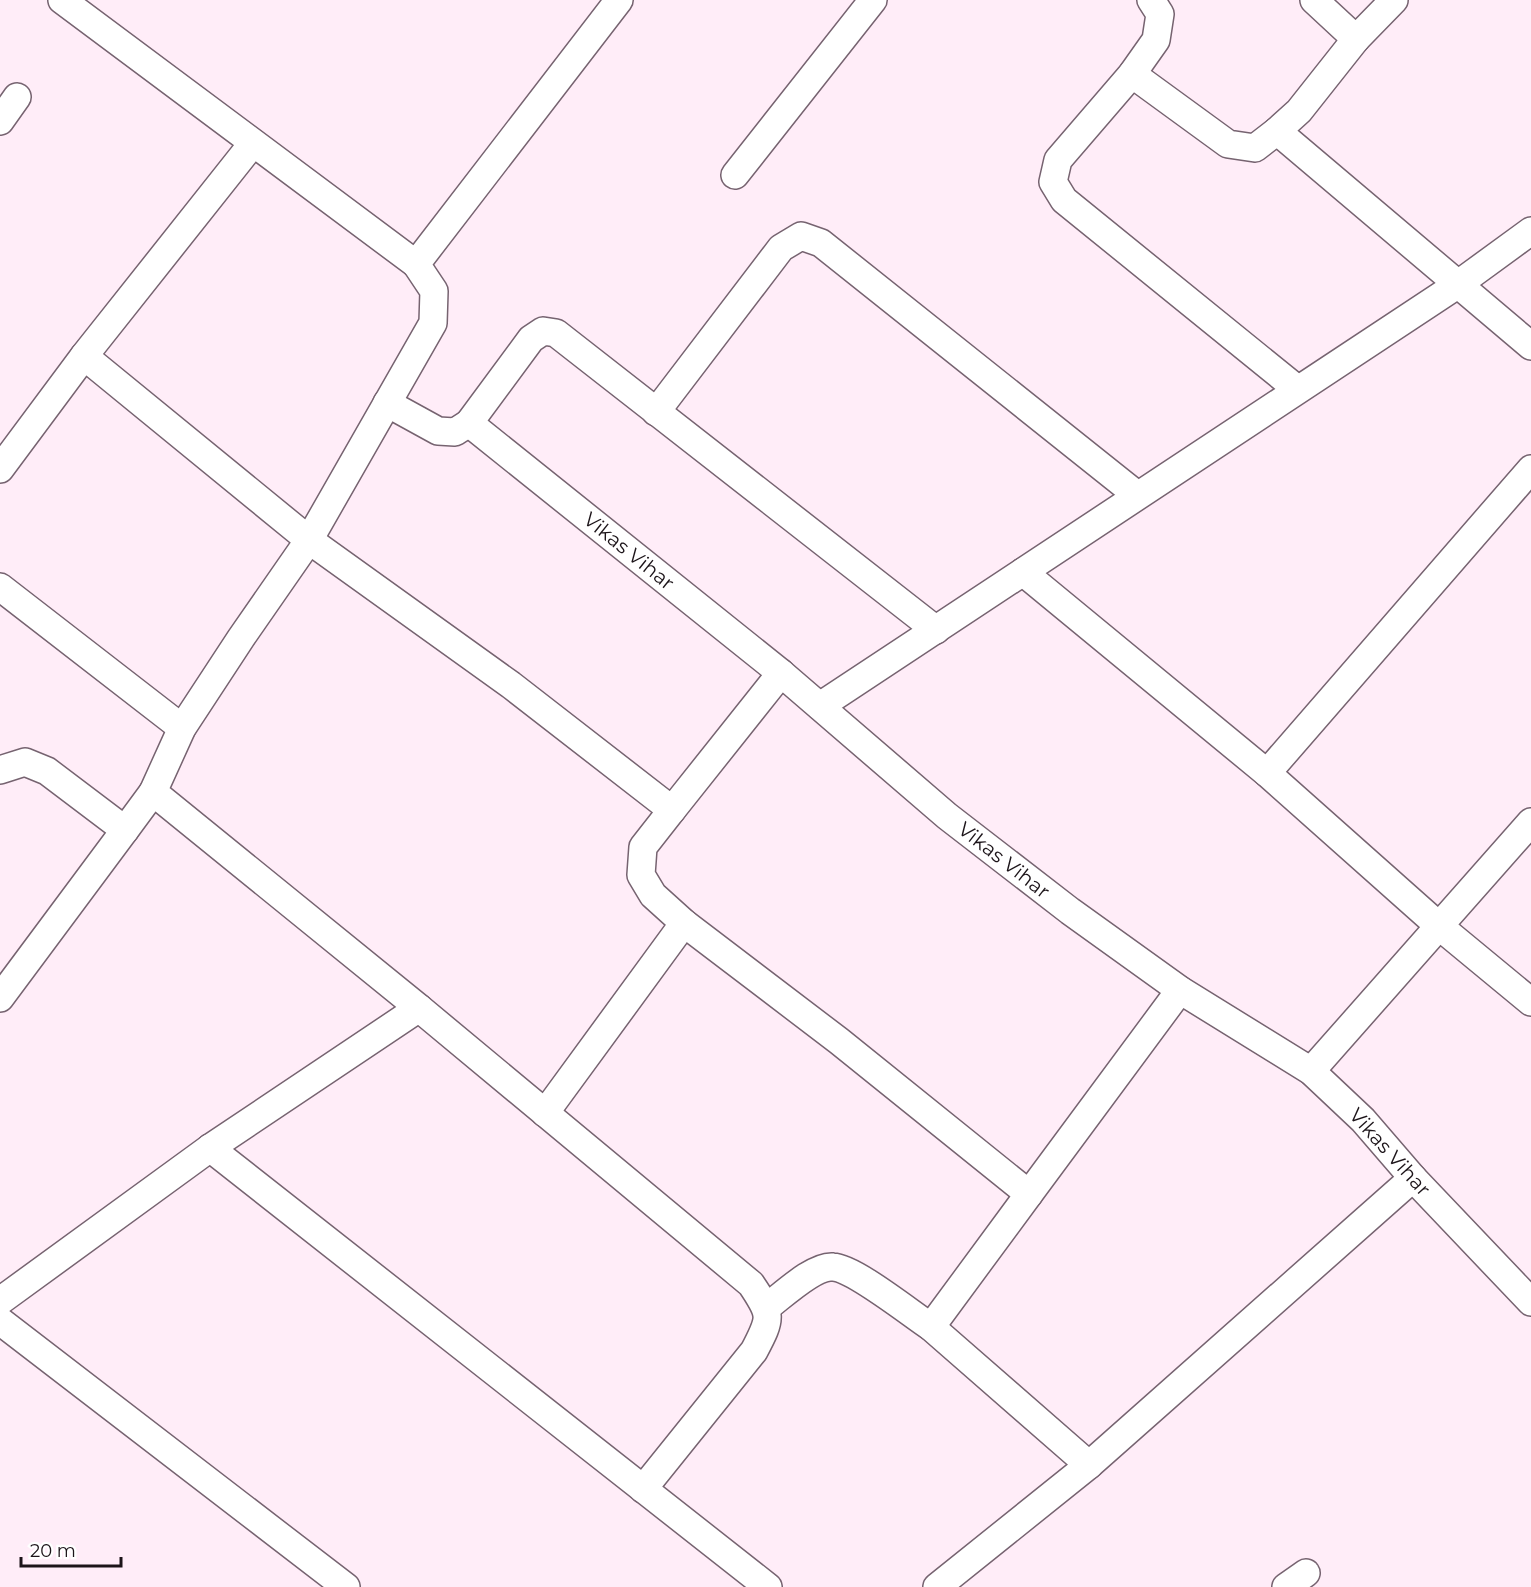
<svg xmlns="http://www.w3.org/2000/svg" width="1531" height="1587" viewBox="0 0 1531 1587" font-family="Montserrat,sans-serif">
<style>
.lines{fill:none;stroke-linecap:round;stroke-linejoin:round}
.street-casing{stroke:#766370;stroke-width:30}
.street{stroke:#fff;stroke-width:27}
.labels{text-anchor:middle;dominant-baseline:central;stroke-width:5;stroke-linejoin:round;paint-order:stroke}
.street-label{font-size:20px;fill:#1c1419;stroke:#fff}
</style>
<rect width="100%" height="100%" fill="#ffedf8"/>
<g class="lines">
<defs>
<g id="street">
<polyline points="62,0 416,264"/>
<polyline points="1151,0 1160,14 1156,40 1132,74 1058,160 1053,182 1064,200 1297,389"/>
<polyline points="1314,0 1356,39 1394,0"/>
<polyline points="1356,39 1299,111 1277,131 1531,346"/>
<polyline points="1132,74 1228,144 1255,148 1277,131"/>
<polyline points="0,121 17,97"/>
<polyline points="253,143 84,356 309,540 511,685 672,810 781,673"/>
<polyline points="735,175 873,0"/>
<polyline points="387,403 438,431 455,432 469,423 531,339 543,331 556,333 936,630"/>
<polyline points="656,412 781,248 801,236 821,243 1137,495"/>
<polyline points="469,423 781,673 947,816 1070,911 1180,990 1311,1071 1363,1120 1413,1178 1531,1302"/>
<polyline points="0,469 84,356"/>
<polyline points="1023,572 1267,773 1439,926 1531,1002"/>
<polyline points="0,587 182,728"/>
<polyline points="820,706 1457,285 1531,231"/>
<polyline points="0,770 25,762 47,771 125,830 153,792"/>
<polyline points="1267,773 1531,469"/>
<polyline points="672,810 643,847 641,875 653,895 684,923 839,1041 1029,1194 1180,990"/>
<polyline points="0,998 125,830"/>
<polyline points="419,1008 153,792 182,728 241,638 309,540 433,323 434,291 416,264 619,0"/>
<polyline points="1311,1071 1531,822"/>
<polyline points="545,1113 684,923"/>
<polyline points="210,1148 768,1587"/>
<polyline points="1029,1194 931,1327 1089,1465"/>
<path d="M 0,1301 L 210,1148 L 419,1008 L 751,1284 C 772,1315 772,1317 754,1351 L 643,1489"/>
<path d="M 767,1307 C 782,1296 814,1265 833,1267 C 854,1268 911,1314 931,1327"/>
<polyline points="0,1321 346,1587"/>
<polyline points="937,1587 1089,1465 1413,1178"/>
<polyline points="1286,1587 1306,1573"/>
</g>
</defs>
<!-- street casing -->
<use href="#street" class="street-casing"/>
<!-- street -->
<use href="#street" class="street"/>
</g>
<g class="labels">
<!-- street labels -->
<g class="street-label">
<text transform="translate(629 551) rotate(39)">Vikas Vihar</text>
<text transform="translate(1004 860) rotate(38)">Vikas Vihar</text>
<text transform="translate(1390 1152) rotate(48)">Vikas Vihar</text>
</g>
</g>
<!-- scale -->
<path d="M21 1557v9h100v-9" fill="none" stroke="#1c1419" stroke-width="3"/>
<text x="30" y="1557" font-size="18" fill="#1c1419" stroke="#ffffff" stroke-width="4.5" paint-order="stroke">20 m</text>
</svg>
